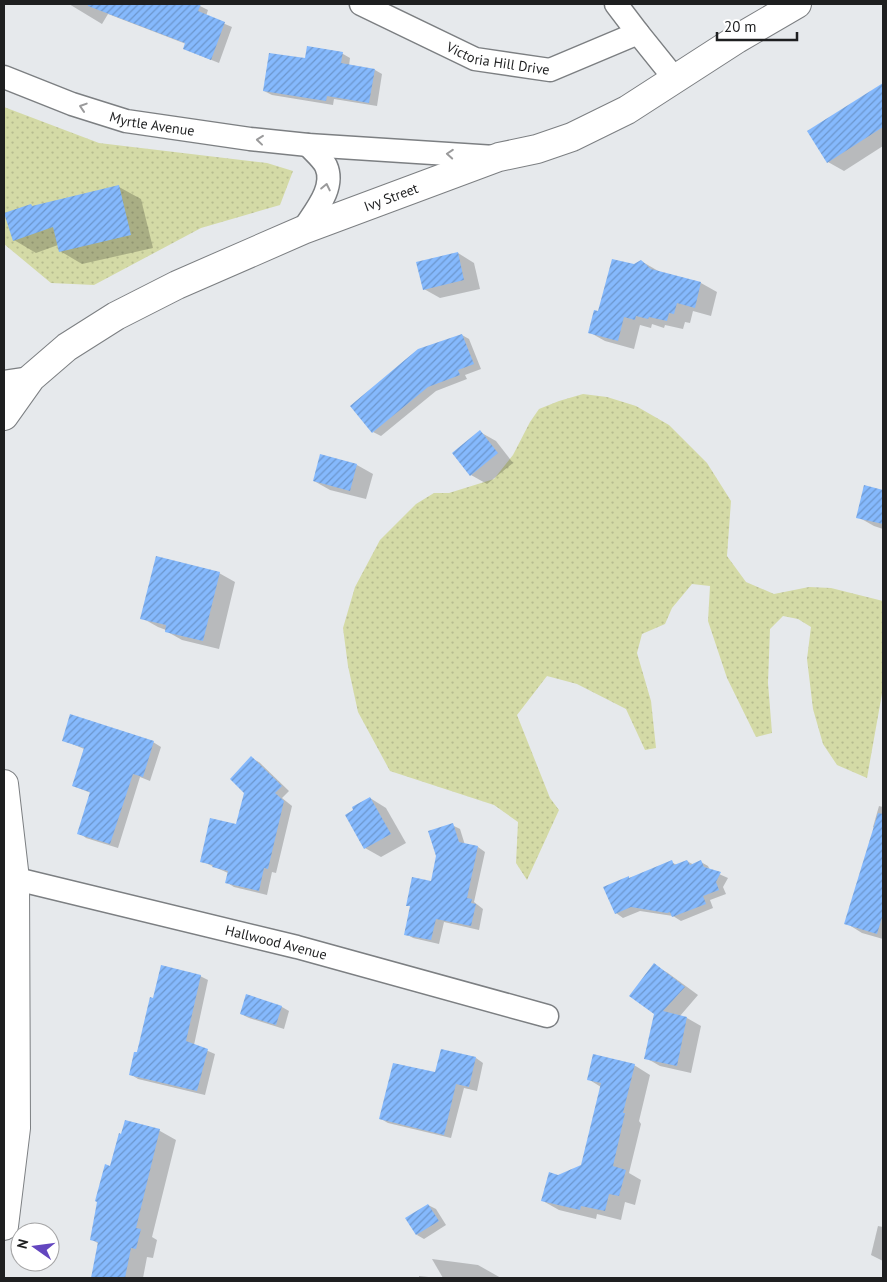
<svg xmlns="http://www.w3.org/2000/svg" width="887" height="1282" viewBox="0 0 887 1282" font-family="'PT Sans',sans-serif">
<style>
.grass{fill:url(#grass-dots)}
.shadow{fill:#0003}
.building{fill:url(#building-hatch)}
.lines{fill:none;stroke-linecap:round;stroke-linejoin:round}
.street-casing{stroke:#7c7f82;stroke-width:25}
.secondary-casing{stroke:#7c7f82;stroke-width:30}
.street{stroke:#fff;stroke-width:22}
.secondary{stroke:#fff;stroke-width:28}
.oneway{stroke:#9a9a9b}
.labels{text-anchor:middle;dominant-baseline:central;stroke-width:5;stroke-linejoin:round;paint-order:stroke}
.street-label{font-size:14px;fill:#1e1f20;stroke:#fff}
</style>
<defs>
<pattern id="grass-dots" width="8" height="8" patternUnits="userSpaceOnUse" patternTransform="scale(1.25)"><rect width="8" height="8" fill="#d4daa6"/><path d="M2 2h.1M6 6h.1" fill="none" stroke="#b6bb8f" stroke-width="1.8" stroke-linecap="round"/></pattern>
<pattern id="building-hatch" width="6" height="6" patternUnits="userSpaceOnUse" patternTransform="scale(1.25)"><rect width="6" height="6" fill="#85b9fd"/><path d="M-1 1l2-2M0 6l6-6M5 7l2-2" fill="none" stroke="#6c96cc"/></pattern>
</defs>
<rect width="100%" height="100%" fill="#e6e9ec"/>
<!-- grass -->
<g class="grass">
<polygon points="4,107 99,143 267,163 293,171 280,205 201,228 94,285 51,283 4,244"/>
<polygon points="583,394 607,397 636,406 669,425 707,463 731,501 727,556 746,582 774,594 809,587 831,588 883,601 883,688 867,778 837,765 823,744 813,709 807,659 811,627 798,619 783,616 770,629 768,683 772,733 756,737 727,678 708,621 710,586 692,584 672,608 665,624 642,634 637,653 651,701 656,748 645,750 626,709 577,684 547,676 517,715 550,798 559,810 527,880 516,863 518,822 494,805 390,771 358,712 348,666 343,628 355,587 380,540 416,504 434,493 449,493 494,479 513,455 530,422 539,409 559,401"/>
</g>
<!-- shadow -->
<g class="shadow">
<polygon points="69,4 196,4 208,10 206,16 232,27 219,63 184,49 186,44 108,14 102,24"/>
<polygon points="343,54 350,58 349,66 375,70 382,74 377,106 334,99 333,105 272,95 264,91 306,60"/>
<polygon points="883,85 883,146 844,171 828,162 809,132"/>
<polygon points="119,187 141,199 153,248 82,264 60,251 58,245 36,253 14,240 31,205 33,207"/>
<polygon points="458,253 474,263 480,289 440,298 424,289"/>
<polygon points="641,261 660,272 701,283 717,292 711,316 693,311 690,323 685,322 683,329 665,325 664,328 652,324 651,328 640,325 634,349 605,341 589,332 599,313 634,266"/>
<polygon points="462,335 469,339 481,369 465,375 467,379 436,391 381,436 373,432"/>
<polygon points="480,432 496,441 513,463 487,484 471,475"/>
<polygon points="357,465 373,474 366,499 330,490 314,481"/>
<polygon points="865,487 883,491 883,529 874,526 858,517"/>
<polygon points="219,573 235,582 219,649 182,640 166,631 166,630 158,627 142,618"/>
<polygon points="63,740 153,742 161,747 150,781 140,777 118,848 86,838 79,833 91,793 73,786 84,749"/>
<polygon points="251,758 259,762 289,791 282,798 292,806 276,873 272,872 267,895 234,887 226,882 228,873 201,861 237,826 246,793"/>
<polygon points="370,798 386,808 406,843 381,857 365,848"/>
<polygon points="879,806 883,807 883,939 862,933 846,923 875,828 873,827"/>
<polygon points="452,825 460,829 465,845 478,847 485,852 474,902 483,909 479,930 444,922 439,944 413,938 406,934 411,907 408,905 432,883"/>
<polygon points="687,861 694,865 701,862 708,866 710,870 728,878 723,887 726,894 710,900 713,908 681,921 673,916 640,911 623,918 616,913 629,878 631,879 671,862 677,865"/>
<polygon points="654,965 668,973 698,995 680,1016 687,1018 701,1026 691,1073 660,1066 646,1058 655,1013"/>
<polygon points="200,976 208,980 194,1045 215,1054 205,1095 138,1079 130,1074 154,1000"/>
<polygon points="247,996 282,1007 289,1011 284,1029 249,1018 241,1014"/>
<polygon points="476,1058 483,1063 477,1091 464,1088 451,1138 388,1123 381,1119 436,1074"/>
<polygon points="634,1065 650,1075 639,1121 641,1124 629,1173 641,1180 635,1205 625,1202 621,1220 597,1214 596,1219 559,1210 543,1201 558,1176 582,1166 601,1087 588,1079"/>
<polygon points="126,1122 160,1131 176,1140 152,1237 157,1240 153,1258 147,1257 143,1278 92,1278 99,1244 91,1239 111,1168"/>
<polygon points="428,1205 436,1209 446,1225 424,1239 417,1235"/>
<polygon points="878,1226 883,1227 883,1261 871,1255"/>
<polygon points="432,1259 478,1265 501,1278 443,1278"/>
<polygon points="419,1276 438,1278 419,1278"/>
</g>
<!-- building -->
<g class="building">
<polygon points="88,4 201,4 198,11 225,22 211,60 183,49 185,43 88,6"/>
<polygon points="307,46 343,52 341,63 375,69 369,103 327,96 326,101 263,91 269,53 305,58"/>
<polygon points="883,83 883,127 827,163 807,131"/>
<polygon points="119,185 131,235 59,252 53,227 13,241 4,213 31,204 32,206"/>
<polygon points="458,252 464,280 423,290 416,262"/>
<polygon points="612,259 634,264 641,260 651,269 701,282 695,308 677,303 674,314 669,313 667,321 649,317 648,319 636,316 635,320 624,317 618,341 588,333 594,310 598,311"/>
<polygon points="462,334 474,364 458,370 460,375 428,387 372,433 350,406 418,349"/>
<polygon points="480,430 498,453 470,476 452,453"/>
<polygon points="320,454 357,464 350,491 313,481"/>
<polygon points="864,485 883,490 883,524 856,518"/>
<polygon points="156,556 220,572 203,641 165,632 166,625 140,619"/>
<polygon points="70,714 154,741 143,777 133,774 110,844 77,834 90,792 72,786 84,748 62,741"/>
<polygon points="251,756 282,786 275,793 284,801 268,869 264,868 259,891 225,883 228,871 212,867 213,865 200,862 210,818 236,824 244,793 230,779"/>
<polygon points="370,797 391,834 364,849 345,815 353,810 352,807"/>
<polygon points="878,813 883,814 883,914 877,934 844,924"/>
<polygon points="453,823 459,842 478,846 467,898 472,899 471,903 476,904 471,926 436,919 431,940 404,935 410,906 406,906 412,877 431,881 436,856 428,831"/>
<polygon points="672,860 674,865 687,860 690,865 701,860 704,867 721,872 716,882 719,890 703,896 706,904 672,917 670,912 667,913 631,907 615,914 603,887 629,876 629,878"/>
<polygon points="654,963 685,987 663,1011 687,1017 677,1066 644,1059 654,1014 629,996"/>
<polygon points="161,965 201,975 186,1041 208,1049 197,1091 129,1075 134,1052 137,1052 150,997 153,998"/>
<polygon points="246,994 282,1006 276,1025 240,1014"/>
<polygon points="441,1049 476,1057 469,1087 456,1084 444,1135 379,1119 393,1063 435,1072"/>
<polygon points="593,1054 635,1064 623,1113 625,1113 613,1166 626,1170 619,1196 609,1194 605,1211 581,1206 580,1210 541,1201 549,1172 558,1175 581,1165 601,1083 587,1080"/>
<polygon points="125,1120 160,1129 136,1228 141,1229 136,1249 131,1248 125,1278 91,1278 98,1242 90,1240 97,1202 95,1201 105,1164 110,1166 119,1133 121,1134"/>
<polygon points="428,1204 439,1221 416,1235 405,1218"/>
</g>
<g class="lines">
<defs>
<g id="street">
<path id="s1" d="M 361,4 L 475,59 L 550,70 L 638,33 L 616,4"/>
<polyline points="638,33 675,79"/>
<path id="s2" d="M 4,77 L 72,104 L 126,121 L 250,139 L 308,145 L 495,157"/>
<path d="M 303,230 C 314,212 336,188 326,166 C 322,158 313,151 308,145"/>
<polyline points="4,382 31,378"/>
<path id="s3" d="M 4,876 L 297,947 L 547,1016"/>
</g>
<g id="secondary">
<path id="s4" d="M 4,416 L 31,378 L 67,347 L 116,316 L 177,285 L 303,230 L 499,157 L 537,149 L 572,137 L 627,110 L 737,39 L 797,4"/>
<polyline points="4,784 15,879 16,1128 4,1226"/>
</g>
</defs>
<!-- street casing -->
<use href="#street" class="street-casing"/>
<!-- secondary casing -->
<use href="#secondary" class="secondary-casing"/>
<!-- street -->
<use href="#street" class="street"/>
<!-- secondary -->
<use href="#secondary" class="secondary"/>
</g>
<!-- one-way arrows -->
<defs><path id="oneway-chevron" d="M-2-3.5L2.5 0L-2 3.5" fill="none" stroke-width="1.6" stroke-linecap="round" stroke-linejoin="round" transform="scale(1.25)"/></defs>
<g class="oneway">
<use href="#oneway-chevron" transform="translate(83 107) rotate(-162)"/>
<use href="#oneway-chevron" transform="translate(260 140) rotate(-174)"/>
<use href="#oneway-chevron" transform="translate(450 154) rotate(-176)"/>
<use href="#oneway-chevron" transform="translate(326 187) rotate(-78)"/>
</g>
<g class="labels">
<!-- street labels -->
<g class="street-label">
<text stroke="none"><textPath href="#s1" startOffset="149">Victoria Hill Drive</textPath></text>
<text stroke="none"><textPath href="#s2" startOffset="156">Myrtle Avenue</textPath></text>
<text stroke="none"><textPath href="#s4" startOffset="452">Ivy Street</textPath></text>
<text stroke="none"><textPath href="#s3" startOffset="280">Hallwood Avenue</textPath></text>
</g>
</g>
<!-- border -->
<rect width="887" height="1282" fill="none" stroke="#1e1f20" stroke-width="10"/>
<!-- north arrow -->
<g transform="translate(35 1247) rotate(284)"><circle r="24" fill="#ffffff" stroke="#a5a5a6"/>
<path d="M0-4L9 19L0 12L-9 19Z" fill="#6346bf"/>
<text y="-8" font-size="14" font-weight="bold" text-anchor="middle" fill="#1e1f20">N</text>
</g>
<!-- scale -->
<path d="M717 32v8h80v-8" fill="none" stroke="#1e1f20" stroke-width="2.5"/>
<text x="724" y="32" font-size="15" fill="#1e1f20" stroke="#ffffff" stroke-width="4" paint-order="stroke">20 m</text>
</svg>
